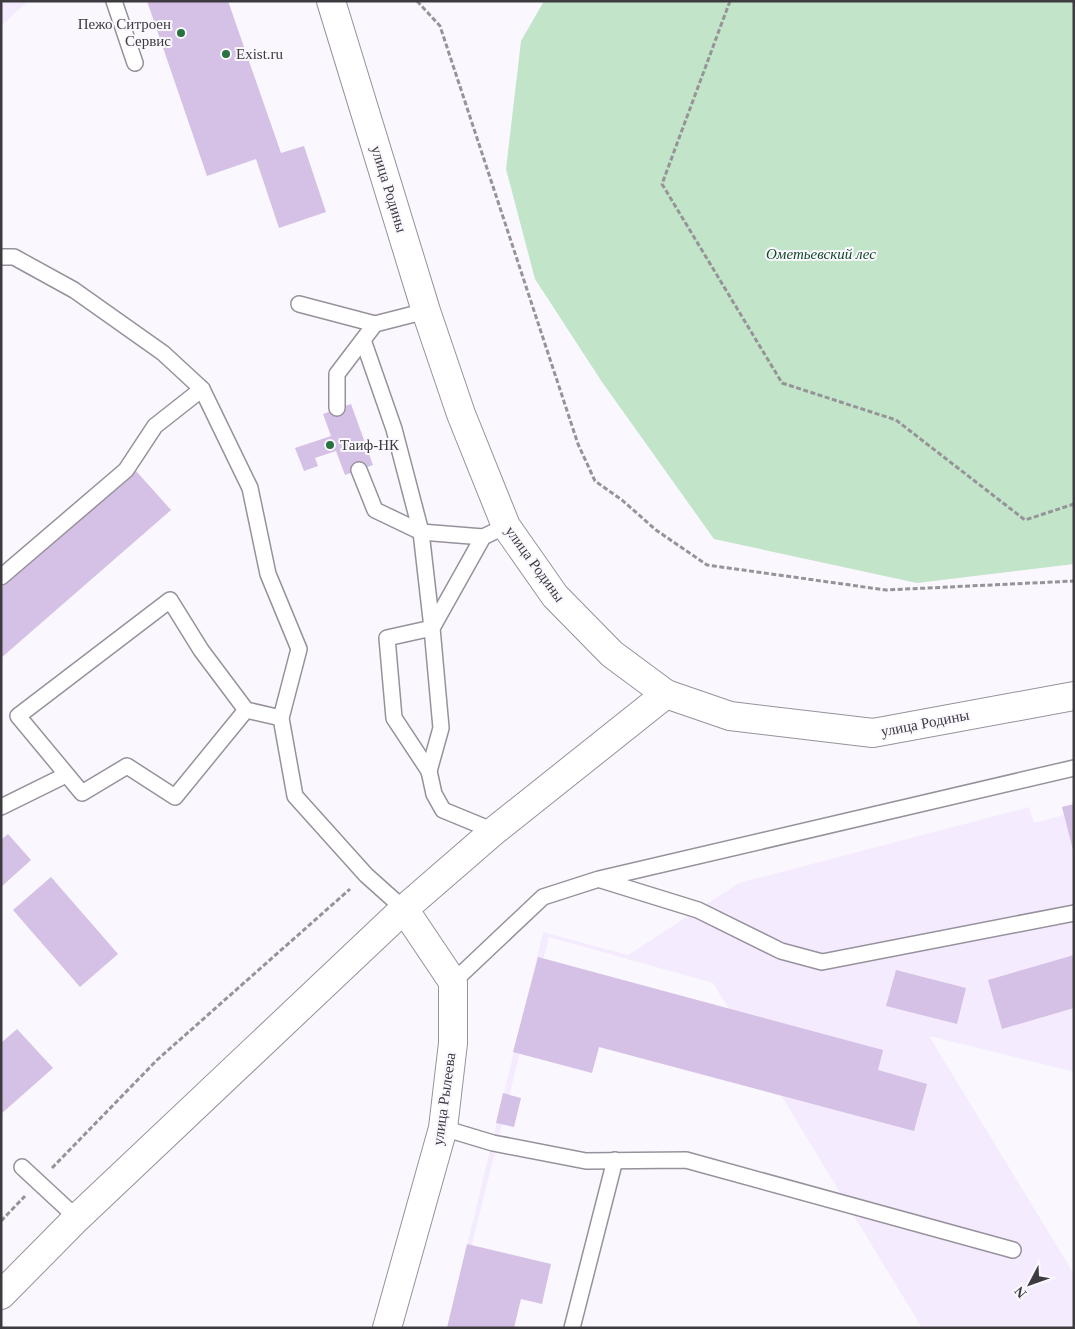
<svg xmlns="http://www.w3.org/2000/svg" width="1075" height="1329" viewBox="0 0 1075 1329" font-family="Georgia,serif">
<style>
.built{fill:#f5ebfe}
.green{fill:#c2e4c9}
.building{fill:#d5c0e6}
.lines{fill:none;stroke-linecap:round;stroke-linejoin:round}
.service-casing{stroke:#97919c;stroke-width:18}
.minor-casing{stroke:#97919c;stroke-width:30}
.tertiary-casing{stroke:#97919c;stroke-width:30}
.path{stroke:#969499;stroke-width:3;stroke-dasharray:5 2.5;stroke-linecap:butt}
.service{stroke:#fff;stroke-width:15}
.minor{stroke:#fff;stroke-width:28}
.tertiary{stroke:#fff;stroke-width:28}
.poi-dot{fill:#277240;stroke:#faf7fe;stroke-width:2}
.labels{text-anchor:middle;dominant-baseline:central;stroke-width:4;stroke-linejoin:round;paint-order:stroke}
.poi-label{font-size:15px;fill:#3d3b3f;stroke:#faf7fe;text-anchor:start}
.street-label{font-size:15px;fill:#3d3b3f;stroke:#faf7fe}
.park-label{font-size:15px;font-style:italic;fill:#114b26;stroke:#faf7fe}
</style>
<rect width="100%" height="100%" fill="#faf7fe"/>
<!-- built -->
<g class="built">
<polygon points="1,1 28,1 1,26"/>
<polygon points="1074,804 1074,1072 929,1036 1074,1274 1074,1328 922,1328 713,983 549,937 451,1328 447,1328 543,932 628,955 739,883 1029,807 1034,823 1064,815 1062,807"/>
</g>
<!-- green -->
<polygon class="green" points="544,1 1074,1 1074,564 917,583 714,539 602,382 535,279 506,169 521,41"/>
<!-- building -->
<g class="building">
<polygon points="147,1 228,1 281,153 304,146 326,212 279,228 256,159 207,176"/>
<polygon points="351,404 373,465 345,475 336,451 315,458 318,466 304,471 295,448 331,436 323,414"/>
<polygon points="136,471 171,510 1,658 1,588"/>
<polygon points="1074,804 1074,850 1073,850 1062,807"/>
<polygon points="8,834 31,860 1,887 1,840"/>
<polygon points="51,877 118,954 80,987 13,910"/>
<polygon points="1074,955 1074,1008 1002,1029 988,980"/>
<polygon points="538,957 883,1050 878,1070 927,1084 914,1131 599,1047 592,1073 513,1052"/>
<polygon points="896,970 966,988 957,1024 886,1006"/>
<polygon points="17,1029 53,1068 1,1114 1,1043"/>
<polygon points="503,1093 521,1098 514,1127 496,1123"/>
<polygon points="467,1244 551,1264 542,1304 521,1299 514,1328 447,1328"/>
</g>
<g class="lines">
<defs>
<g id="service">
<polyline points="114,1 135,63"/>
<polyline points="1,257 14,257 74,290 163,353 202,389 250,488 268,574 299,649 281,718 295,796 366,875 404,909"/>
<polyline points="299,304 375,324"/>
<polyline points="363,340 394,429 421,532 432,628 387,638 394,718 429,771"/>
<polyline points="337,408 337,374 375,324 426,311"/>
<polyline points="359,470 375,510 421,532 483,537"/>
<polyline points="1,577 126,470 155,426 202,389"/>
<polyline points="246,710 175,797 127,766 82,793 18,716 170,600 201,650 246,710 281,718"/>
<polyline points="1,807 66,775"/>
<polyline points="494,831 443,810 434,794 429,771 441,728 432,628 483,537 506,526"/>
<polyline points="601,880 698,910 781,951 822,962 1074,913"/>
<polyline points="453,982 543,897 599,879 1074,768"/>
<polyline points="443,1128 493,1143 586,1161 686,1160 1013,1250"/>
<polyline points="22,1167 77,1218"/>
<polyline points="572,1328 615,1160"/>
</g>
<g id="minor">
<polyline points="1,1295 77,1218 404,909 494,831 666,694"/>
<polyline points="387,1328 443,1128 453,1043 453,982 404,909"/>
</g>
<polyline id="tertiary" points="331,1 426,311 461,414 506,526 555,596 612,654 666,694 730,716 873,733 1074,696"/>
</defs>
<!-- service casing -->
<use href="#service" class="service-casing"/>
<!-- minor casing -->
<use href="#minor" class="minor-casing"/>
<!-- tertiary casing -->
<use href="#tertiary" class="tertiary-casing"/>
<!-- path -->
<g class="path">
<polyline points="417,1 440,26 578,444 595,481 622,500 656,530 707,565 886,590 1074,581"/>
<polyline points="730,1 662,184 782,383 896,420 1025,520 1074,504"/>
<polyline points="52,1168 157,1060 350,889"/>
<polyline points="1,1221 25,1196"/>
</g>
<!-- service -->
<use href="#service" class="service"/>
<!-- minor -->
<use href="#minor" class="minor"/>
<!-- tertiary -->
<use href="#tertiary" class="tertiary"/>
</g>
<!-- markers -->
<g class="poi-dot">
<circle cx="181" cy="33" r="5"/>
<circle cx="226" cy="54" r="5"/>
<circle cx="330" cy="445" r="5"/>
</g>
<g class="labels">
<!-- poi labels -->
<g class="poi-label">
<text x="171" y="24" text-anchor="end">Пежо Ситроен<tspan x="171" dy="17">Сервис</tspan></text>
<text x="236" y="54">Exist.ru</text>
<text x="340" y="445">Таиф-НК</text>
</g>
<!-- street labels -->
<g class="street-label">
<text transform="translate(389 189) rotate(73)">улица Родины</text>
<text transform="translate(535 564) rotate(54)">улица Родины</text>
<text transform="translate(925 723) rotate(-11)">улица Родины</text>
<text transform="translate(444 1099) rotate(-82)">улица Рылеева</text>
</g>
<!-- park labels -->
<g class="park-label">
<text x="821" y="254">Ометьевский лес</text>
</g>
</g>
<!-- border -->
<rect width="1075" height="1329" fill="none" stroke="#3d3b3f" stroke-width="5"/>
<!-- north arrow -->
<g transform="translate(1030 1284) rotate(229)" stroke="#faf7fe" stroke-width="4" paint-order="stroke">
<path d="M0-4L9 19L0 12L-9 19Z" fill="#3d3b3f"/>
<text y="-8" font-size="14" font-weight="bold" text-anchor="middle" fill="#3d3b3f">N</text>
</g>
</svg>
